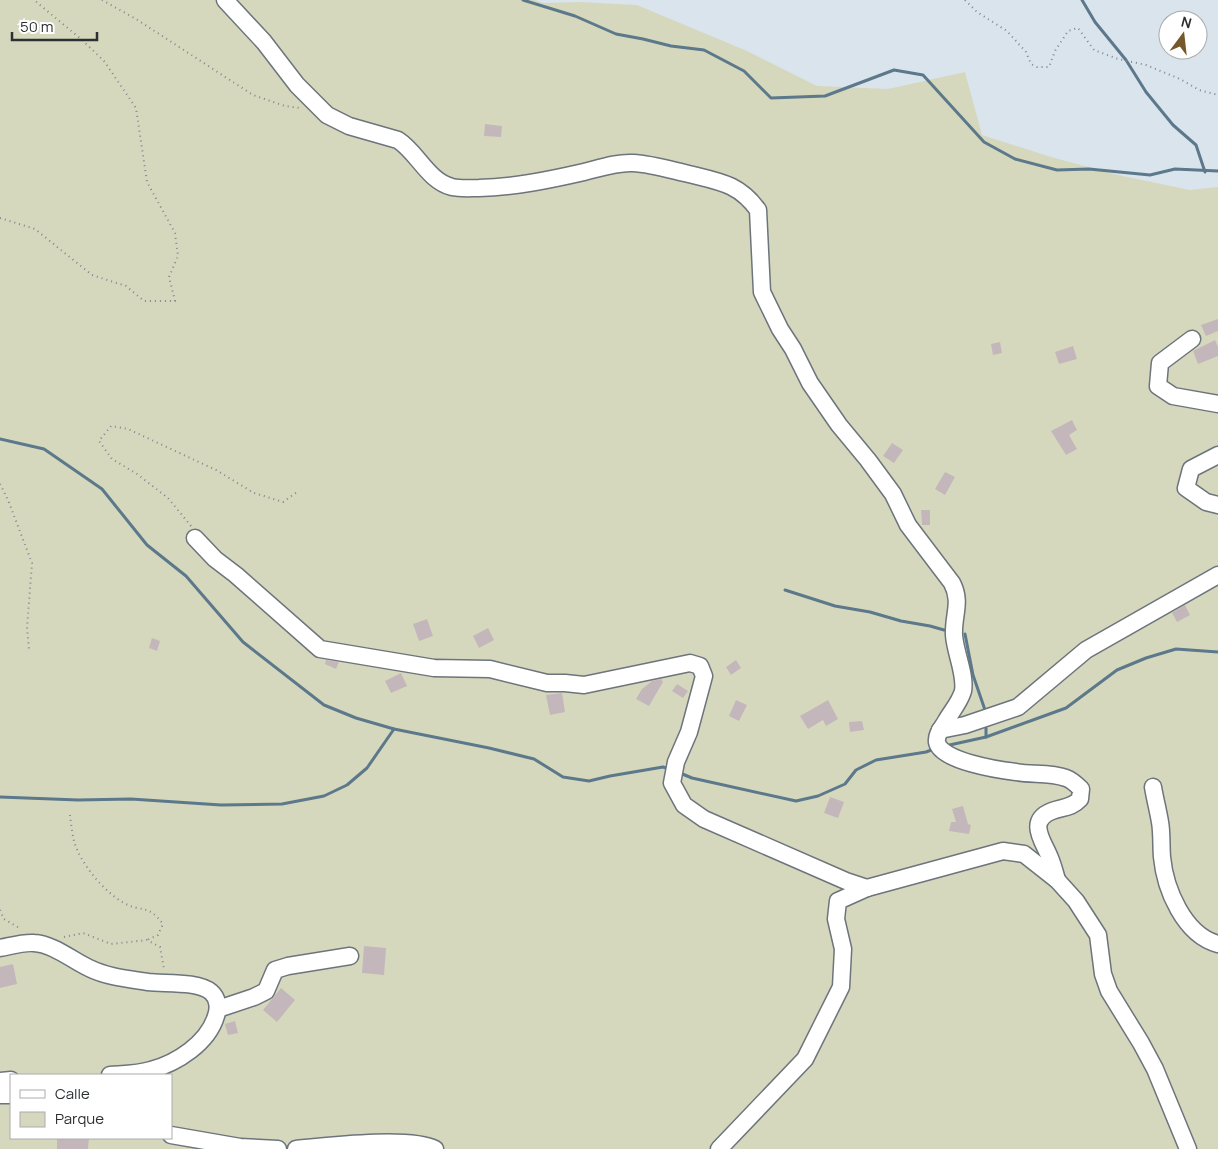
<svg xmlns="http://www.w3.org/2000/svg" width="1218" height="1149" viewBox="0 0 1218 1149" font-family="Manrope,sans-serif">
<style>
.green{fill:#d6d8bd;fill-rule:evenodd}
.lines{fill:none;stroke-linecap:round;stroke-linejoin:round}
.stream{stroke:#5c788b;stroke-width:3}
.building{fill:#c4b7bc}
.minor-casing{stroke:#6c747c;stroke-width:19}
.path{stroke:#80878d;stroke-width:2;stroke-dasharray:1 4;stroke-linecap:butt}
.minor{stroke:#fff;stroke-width:16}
</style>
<rect width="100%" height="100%" fill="#dae4ed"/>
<!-- green -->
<path class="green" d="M 0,0 L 535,0 L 543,3 L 579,2 L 637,5 L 747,51 L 817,86 L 888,89 L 965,72 L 982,135 L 1051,157 L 1118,175 L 1190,190 L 1218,187 L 1218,1149 L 0,1149 ZM 11,1075 L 171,1075 L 171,1138 L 11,1138 Z"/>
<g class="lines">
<!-- stream -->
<g class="stream">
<polyline points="523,0 575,16 616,34 643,39 671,46 704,50 744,71 771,98 825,96 894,70 923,75 984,142 1015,159 1057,170 1089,169 1150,175 1175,169 1218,171"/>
<polyline points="1082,0 1095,22 1126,60 1146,92 1173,125 1196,145 1205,172"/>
<polyline points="0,439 44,449 102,489 147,545 186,576 243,642 324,705 356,718 394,729 489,748 534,759 563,777 589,781 610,776 663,767 669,769"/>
<polyline points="785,590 835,606 870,612 901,621 930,626 944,630"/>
<polyline points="965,634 973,675 985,710"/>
<polyline points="986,728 986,737"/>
<polyline points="945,746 986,737 1066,708 1117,670 1146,658 1176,649 1218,652"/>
<polyline points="680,773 692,778 796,801 818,796 845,784 856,770 876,760 926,752 934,749"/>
<polyline points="0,797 78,800 131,799 221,805 282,804 324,796 347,785 367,768 394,729"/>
</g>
</g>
<!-- building -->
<g class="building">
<polygon points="485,124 502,126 501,137 484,136"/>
<polygon points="1218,319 1218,331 1206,336 1201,325"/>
<polygon points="1215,340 1218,347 1218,356 1198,364 1193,351"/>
<polygon points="1000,342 1002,353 993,355 991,344"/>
<polygon points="1073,346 1077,359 1059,364 1055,352"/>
<polygon points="1072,420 1077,430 1069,435 1077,449 1066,455 1051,431"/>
<polygon points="892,443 903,450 894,463 883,456"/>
<polygon points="945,472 955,477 945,495 935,489"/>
<polygon points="921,510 930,510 930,525 922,525"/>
<polygon points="1185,605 1190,615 1177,622 1172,613"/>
<polygon points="427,619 433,636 419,641 413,624"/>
<polygon points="488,628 494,640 479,648 473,636"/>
<polygon points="152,638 160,641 157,651 149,648"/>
<polygon points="326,660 339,662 336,669 325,664"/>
<polygon points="736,660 741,668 731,675 726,667"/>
<polygon points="401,673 407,686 391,693 385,681"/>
<polygon points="661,679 663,682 649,706 636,699 642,689 652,681"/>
<polygon points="677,684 688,691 683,698 672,691"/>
<polygon points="562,693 565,712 550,715 546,695"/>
<polygon points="736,700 747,705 739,721 729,716"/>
<polygon points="828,700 838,719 826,726 823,720 808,729 800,716"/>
<polygon points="862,721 864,730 850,732 849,722"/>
<polygon points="830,797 844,802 838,818 824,813"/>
<polygon points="963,806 968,824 971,825 969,834 949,831 951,822 956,822 952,809"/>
<polygon points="364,946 386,948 384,975 362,973"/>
<polygon points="13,964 17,984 0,988 0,967"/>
<polygon points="281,988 295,1000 277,1022 263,1010"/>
<polygon points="235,1021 238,1033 228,1035 225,1024"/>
<polygon points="57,1138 89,1138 88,1149 57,1149"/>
</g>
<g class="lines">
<defs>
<g id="minor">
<path d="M 225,0 L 264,42 L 297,85 L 327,115 L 349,126 L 398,140 C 418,153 428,181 452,187 C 461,189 470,188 479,188 C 515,187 549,180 584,172 C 600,168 617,162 633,163 C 653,164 674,171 693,175 C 722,182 740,185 758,210 L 762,292 L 780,329 L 793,349 L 810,383 L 839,425 L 868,460 L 893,494 L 908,525 L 952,583 C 962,602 953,615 954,635 C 955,652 966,675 963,691 C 960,702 951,712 946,721 C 942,728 936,734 937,742 C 940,761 999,770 1016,772 C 1032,775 1050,772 1066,778 C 1072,780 1076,784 1081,789 L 1080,799 C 1072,808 1062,807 1052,811 C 1026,821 1044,842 1050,858 C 1053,865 1055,873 1057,880"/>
<polyline points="1192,339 1160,363 1158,386 1173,396 1218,404"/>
<polyline points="1218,455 1191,469 1186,488 1206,502 1218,505"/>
<polyline points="195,538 215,559 236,575 320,649 434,668 490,669 547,683 565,683 584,685 690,663 700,666 704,676 689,732 676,762 672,783 684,805 704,819 846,881 867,888"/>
<polyline points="940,730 965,725 1018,707 1086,650 1218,575"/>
<path d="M 1153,787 C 1155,799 1158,810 1160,822 C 1162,833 1161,845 1162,857 C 1165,889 1184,935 1218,944"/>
<path d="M 0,948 C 11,946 23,942 34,943 C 53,944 72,960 89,968 C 107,977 129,979 148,982 C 166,984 198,981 211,992 C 218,998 219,1008 216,1016 C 208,1043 177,1063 151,1070 C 138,1074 123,1074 110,1075"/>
<polyline points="218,1009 254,997 266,991 275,970 288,966 350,956"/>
<polyline points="0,1081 11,1080"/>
<polyline points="0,1095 11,1095"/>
<polyline points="171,1135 240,1147 278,1149"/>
<path d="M 296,1149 C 327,1146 410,1136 435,1149"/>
<polyline points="719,1149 805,1059 841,987 843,949 836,919 838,901 867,888 1003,851 1024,854 1057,880 1076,901 1098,935 1103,974 1109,991 1141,1043 1155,1069 1188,1149"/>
</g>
</defs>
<!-- minor casing -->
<use href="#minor" class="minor-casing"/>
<!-- path -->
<g class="path">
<polyline points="102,0 136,19 253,95 285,106 300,108"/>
<polyline points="965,0 977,12 1007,31 1026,52 1031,64 1037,67 1049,67 1055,51 1068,31 1078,28 1094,50 1118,59 1146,65 1180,79 1199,90 1218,95"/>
<polyline points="0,218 35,229 92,275 126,286 144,301 175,301 169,277 178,256 175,233 147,182 136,108 104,61 81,39 34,0"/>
<polyline points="0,484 8,500 32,563 27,628 29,649"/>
<polyline points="191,526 168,498 137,474 112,459 99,441 111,426 128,429 216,470 254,493 283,502 297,492"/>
<path d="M 70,815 C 71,823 72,833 74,841 C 80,863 104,892 124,903 C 142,913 147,903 163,924 L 158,935 L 147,940"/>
<polyline points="0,910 4,919 21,929"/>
<polyline points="64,937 83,933 111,944 147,940 160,947 164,969"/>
</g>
<!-- minor -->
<use href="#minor" class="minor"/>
</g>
<!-- legend -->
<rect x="10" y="1074" width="162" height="65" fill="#ffffff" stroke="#abacad"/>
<rect x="20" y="1090" width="25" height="8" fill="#ffffff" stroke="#abacad"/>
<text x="55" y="1099" font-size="15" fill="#2c3033">Calle</text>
<rect x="20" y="1112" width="25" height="15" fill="#d6d8bd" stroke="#abacad"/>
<text x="55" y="1124" font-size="15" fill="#2c3033">Parque</text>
<!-- north arrow -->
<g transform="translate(1183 35) rotate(15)"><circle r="24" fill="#ffffff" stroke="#abacad"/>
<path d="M0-4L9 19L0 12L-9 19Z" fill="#75582c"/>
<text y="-8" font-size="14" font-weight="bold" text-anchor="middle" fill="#2c3033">N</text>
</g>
<!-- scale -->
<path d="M12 32v8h85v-8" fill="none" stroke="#2c3033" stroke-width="2.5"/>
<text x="20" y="32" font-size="15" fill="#2c3033" stroke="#ffffff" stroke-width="4" paint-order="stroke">50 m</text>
</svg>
